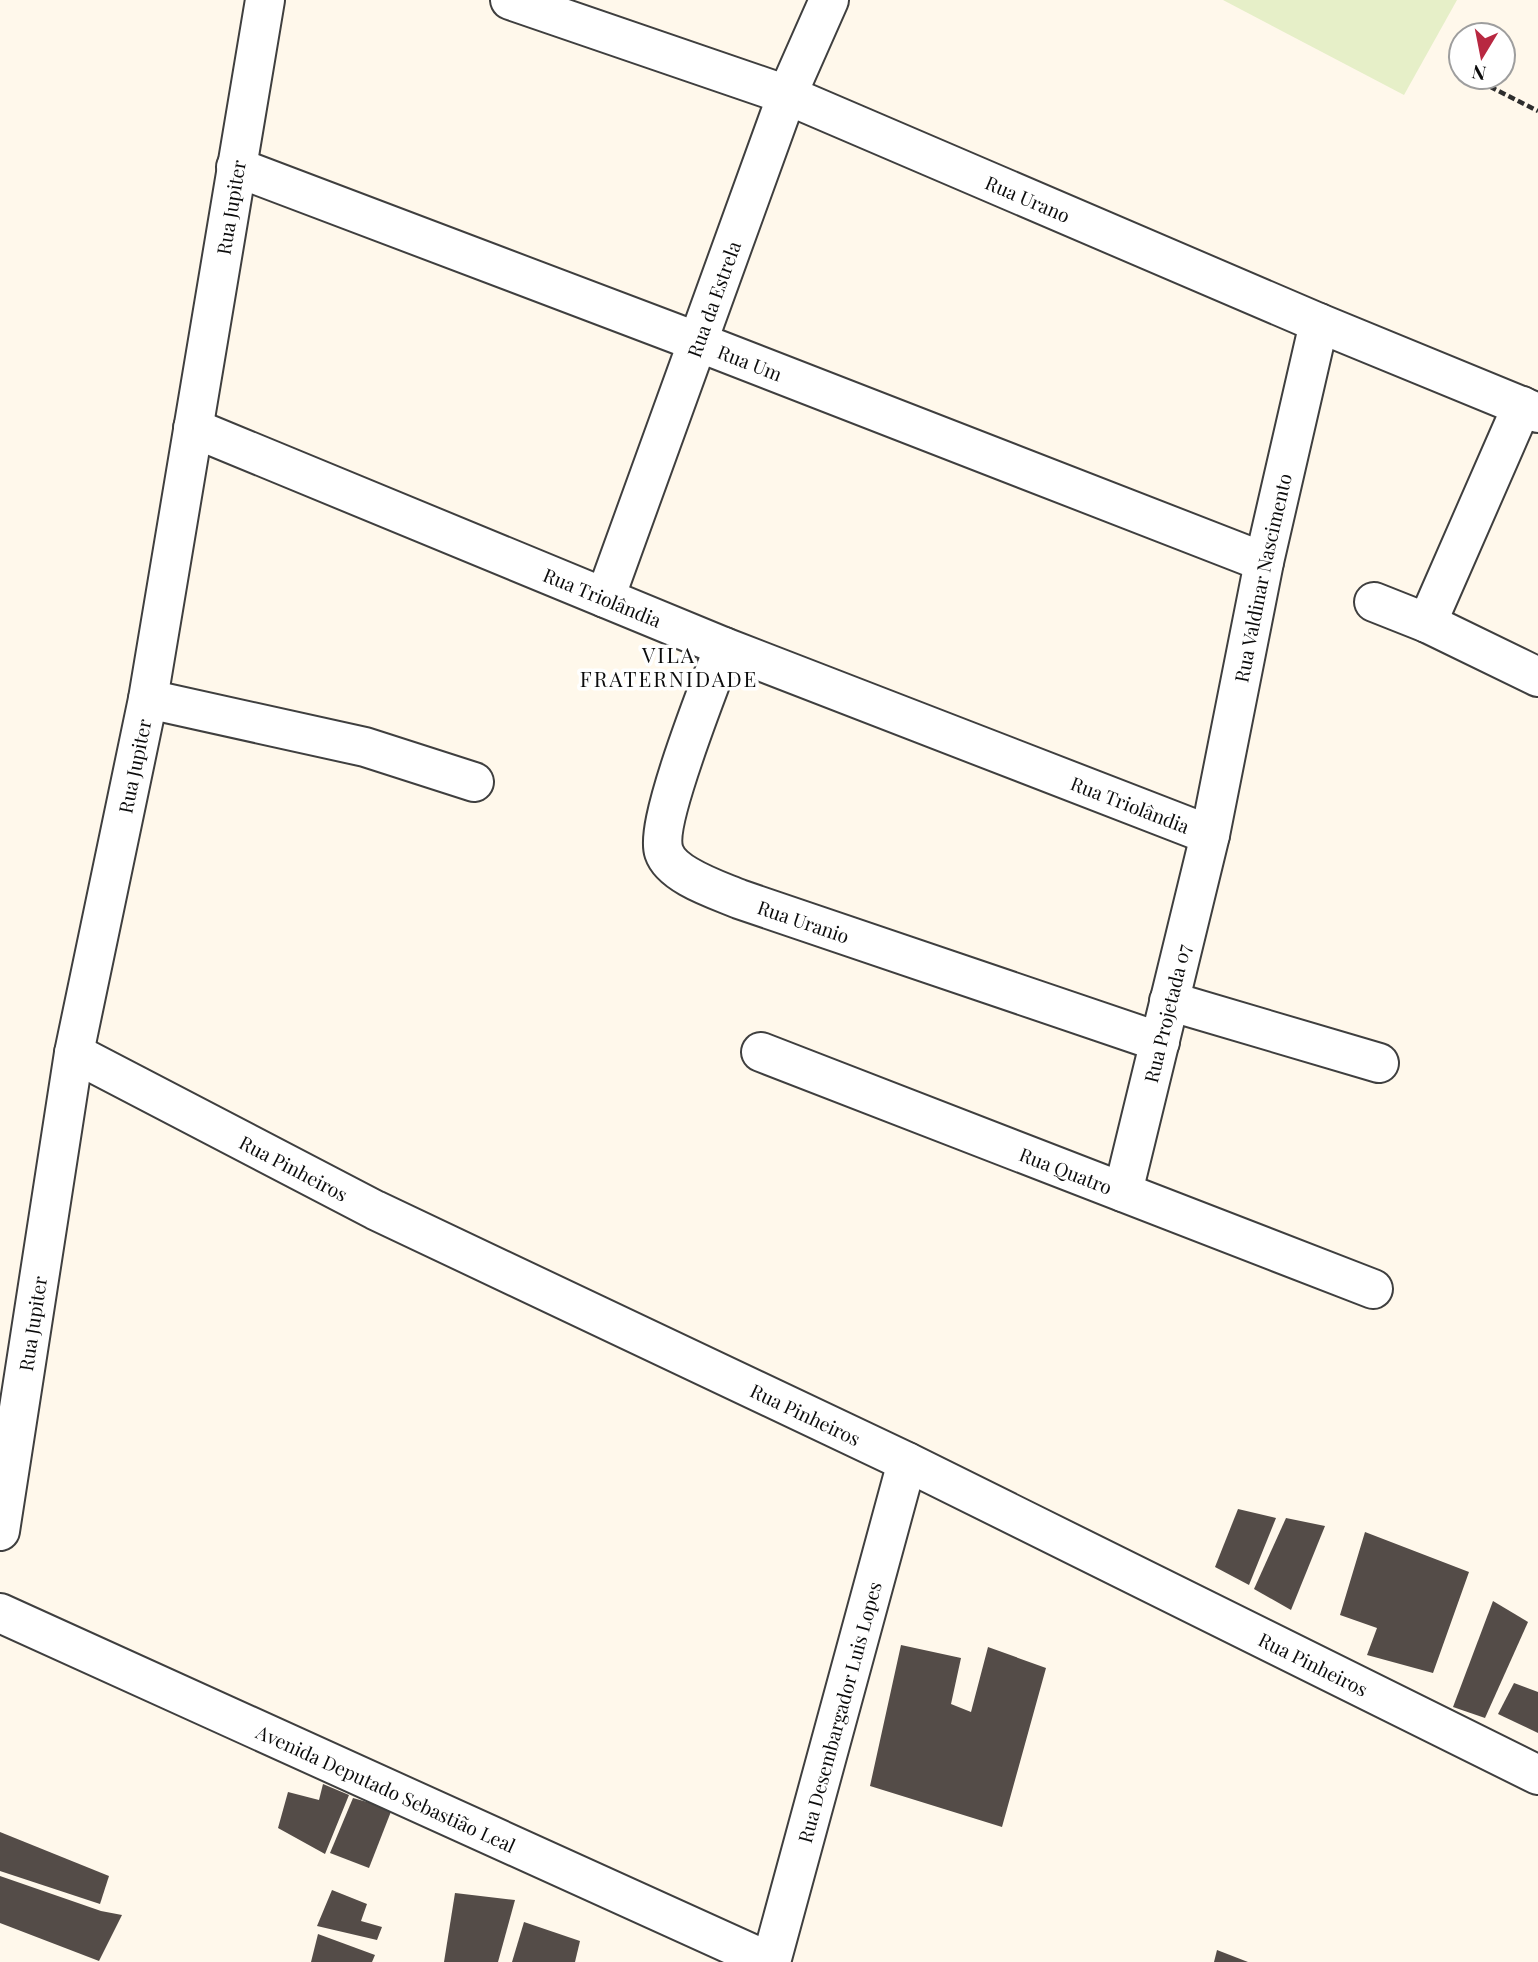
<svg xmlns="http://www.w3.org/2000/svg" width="1538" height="1962" viewBox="0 0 1538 1962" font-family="'Playfair Display',serif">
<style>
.pitch{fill:#e6efc8}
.building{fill:#544c48}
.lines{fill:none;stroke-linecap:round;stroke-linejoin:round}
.minor-casing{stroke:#3f3f3f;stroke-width:42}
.path{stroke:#2e2e2e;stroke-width:4.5;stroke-dasharray:7 3.5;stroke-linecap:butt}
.minor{stroke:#fff;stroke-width:38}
.labels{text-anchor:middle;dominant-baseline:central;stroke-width:7;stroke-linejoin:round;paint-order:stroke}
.street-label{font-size:19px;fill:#0c0c0c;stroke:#fff}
.neighbourhood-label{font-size:21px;letter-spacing:2px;fill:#0c0c0c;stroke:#fff}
</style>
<rect width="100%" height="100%" fill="#fff8eb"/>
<!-- pitch -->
<polygon class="pitch" points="1223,0 1457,0 1404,95"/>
<!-- building -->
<g class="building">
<polygon points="1238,1509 1276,1518 1249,1585 1215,1567"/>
<polygon points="1286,1518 1325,1526 1291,1610 1254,1589"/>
<polygon points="1365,1532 1469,1572 1433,1673 1367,1655 1377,1628 1340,1615"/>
<polygon points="1493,1601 1528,1622 1485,1718 1453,1707"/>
<polygon points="901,1645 961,1658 951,1704 971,1712 988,1647 1046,1668 1002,1827 870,1786"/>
<polygon points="1514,1683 1538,1692 1538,1733 1498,1714"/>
<polygon points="323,1784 349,1795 325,1854 278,1828 288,1792 319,1800"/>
<polygon points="353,1798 392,1809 369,1868 330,1853"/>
<polygon points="0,1832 109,1876 100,1904 0,1871"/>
<polygon points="0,1876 101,1911 122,1915 99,1961 0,1923"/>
<polygon points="332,1890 367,1904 361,1921 382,1927 377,1940 317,1926"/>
<polygon points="455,1893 515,1900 498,1962 444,1962"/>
<polygon points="524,1922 580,1941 575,1962 512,1962"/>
<polygon points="318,1934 375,1955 372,1962 311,1962"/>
<polygon points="1217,1950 1248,1962 1214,1962"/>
</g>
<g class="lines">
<defs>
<g id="minor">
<path id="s1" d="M 510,0 L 787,95 L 1319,323 L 1538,413"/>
<path id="s2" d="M 236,167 L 698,342 L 1264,562"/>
<path id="s3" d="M 193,428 L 724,647 L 1210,835"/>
<path id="s4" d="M 605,598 L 787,95 L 829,0"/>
<polyline points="1374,602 1427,623 1538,677"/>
<polyline points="1427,623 1522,406"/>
<path id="s5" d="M 724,647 C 711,682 654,823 664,852 C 672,876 718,890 739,899 L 1160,1042"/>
<polyline points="148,699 365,747 474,782"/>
<polyline points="1169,1001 1379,1063"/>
<path id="s6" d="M 761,1052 L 1373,1289"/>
<path id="s7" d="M 74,1053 L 375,1210 L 907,1462 L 1538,1775"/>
<path id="s8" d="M 1123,1192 L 1210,835 L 1264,562 L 1319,323"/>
<path id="s9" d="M 0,1531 L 74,1053 L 148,699 L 265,0"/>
<path id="s10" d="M 0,1613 L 770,1962"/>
<path id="s11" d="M 771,1962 L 907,1462"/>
</g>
</defs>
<!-- minor casing -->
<use href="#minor" class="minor-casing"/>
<!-- path -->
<g class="path">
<polyline points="1453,68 1461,72"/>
<polyline points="1471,77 1538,111"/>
</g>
<!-- minor -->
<use href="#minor" class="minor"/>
</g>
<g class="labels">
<!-- street labels -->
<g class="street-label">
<text stroke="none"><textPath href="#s1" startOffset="555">Rua Urano</textPath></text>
<text stroke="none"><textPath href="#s9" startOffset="1344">Rua Jupiter</textPath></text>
<text stroke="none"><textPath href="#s4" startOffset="318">Rua da Estrela</textPath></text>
<text stroke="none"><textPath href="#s2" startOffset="550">Rua Um</textPath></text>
<text stroke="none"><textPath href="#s8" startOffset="630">Rua Valdinar Nascimento</textPath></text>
<text stroke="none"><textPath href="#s3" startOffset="443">Rua Triolândia</textPath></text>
<text stroke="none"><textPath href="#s9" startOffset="777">Rua Jupiter</textPath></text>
<text stroke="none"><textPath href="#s3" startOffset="1010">Rua Triolândia</textPath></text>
<text stroke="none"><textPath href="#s5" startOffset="374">Rua Uranio</textPath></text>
<text stroke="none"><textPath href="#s8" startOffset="184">Rua Projetada 07</textPath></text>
<text stroke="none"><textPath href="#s7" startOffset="248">Rua Pinheiros</textPath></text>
<text stroke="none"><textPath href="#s6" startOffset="327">Rua Quatro</textPath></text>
<text stroke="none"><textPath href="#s9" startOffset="210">Rua Jupiter</textPath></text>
<text stroke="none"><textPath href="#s7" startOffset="816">Rua Pinheiros</textPath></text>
<text stroke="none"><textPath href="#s7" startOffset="1382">Rua Pinheiros</textPath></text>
<text stroke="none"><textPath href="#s11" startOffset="259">Rua Desembargador Luis Lopes</textPath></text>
<text stroke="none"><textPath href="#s10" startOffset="424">Avenida Deputado Sebastião Leal</textPath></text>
</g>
<!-- neighbourhood labels -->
<g class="neighbourhood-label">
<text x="669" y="654">VILA<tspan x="669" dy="24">FRATERNIDADE</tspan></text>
</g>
</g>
<!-- north arrow -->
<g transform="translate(1482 56) rotate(190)"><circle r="33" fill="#ffffff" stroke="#9e9e9e" stroke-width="2"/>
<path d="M0-5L12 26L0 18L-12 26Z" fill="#b82841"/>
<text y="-10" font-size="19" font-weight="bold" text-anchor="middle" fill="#0c0c0c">N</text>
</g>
</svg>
